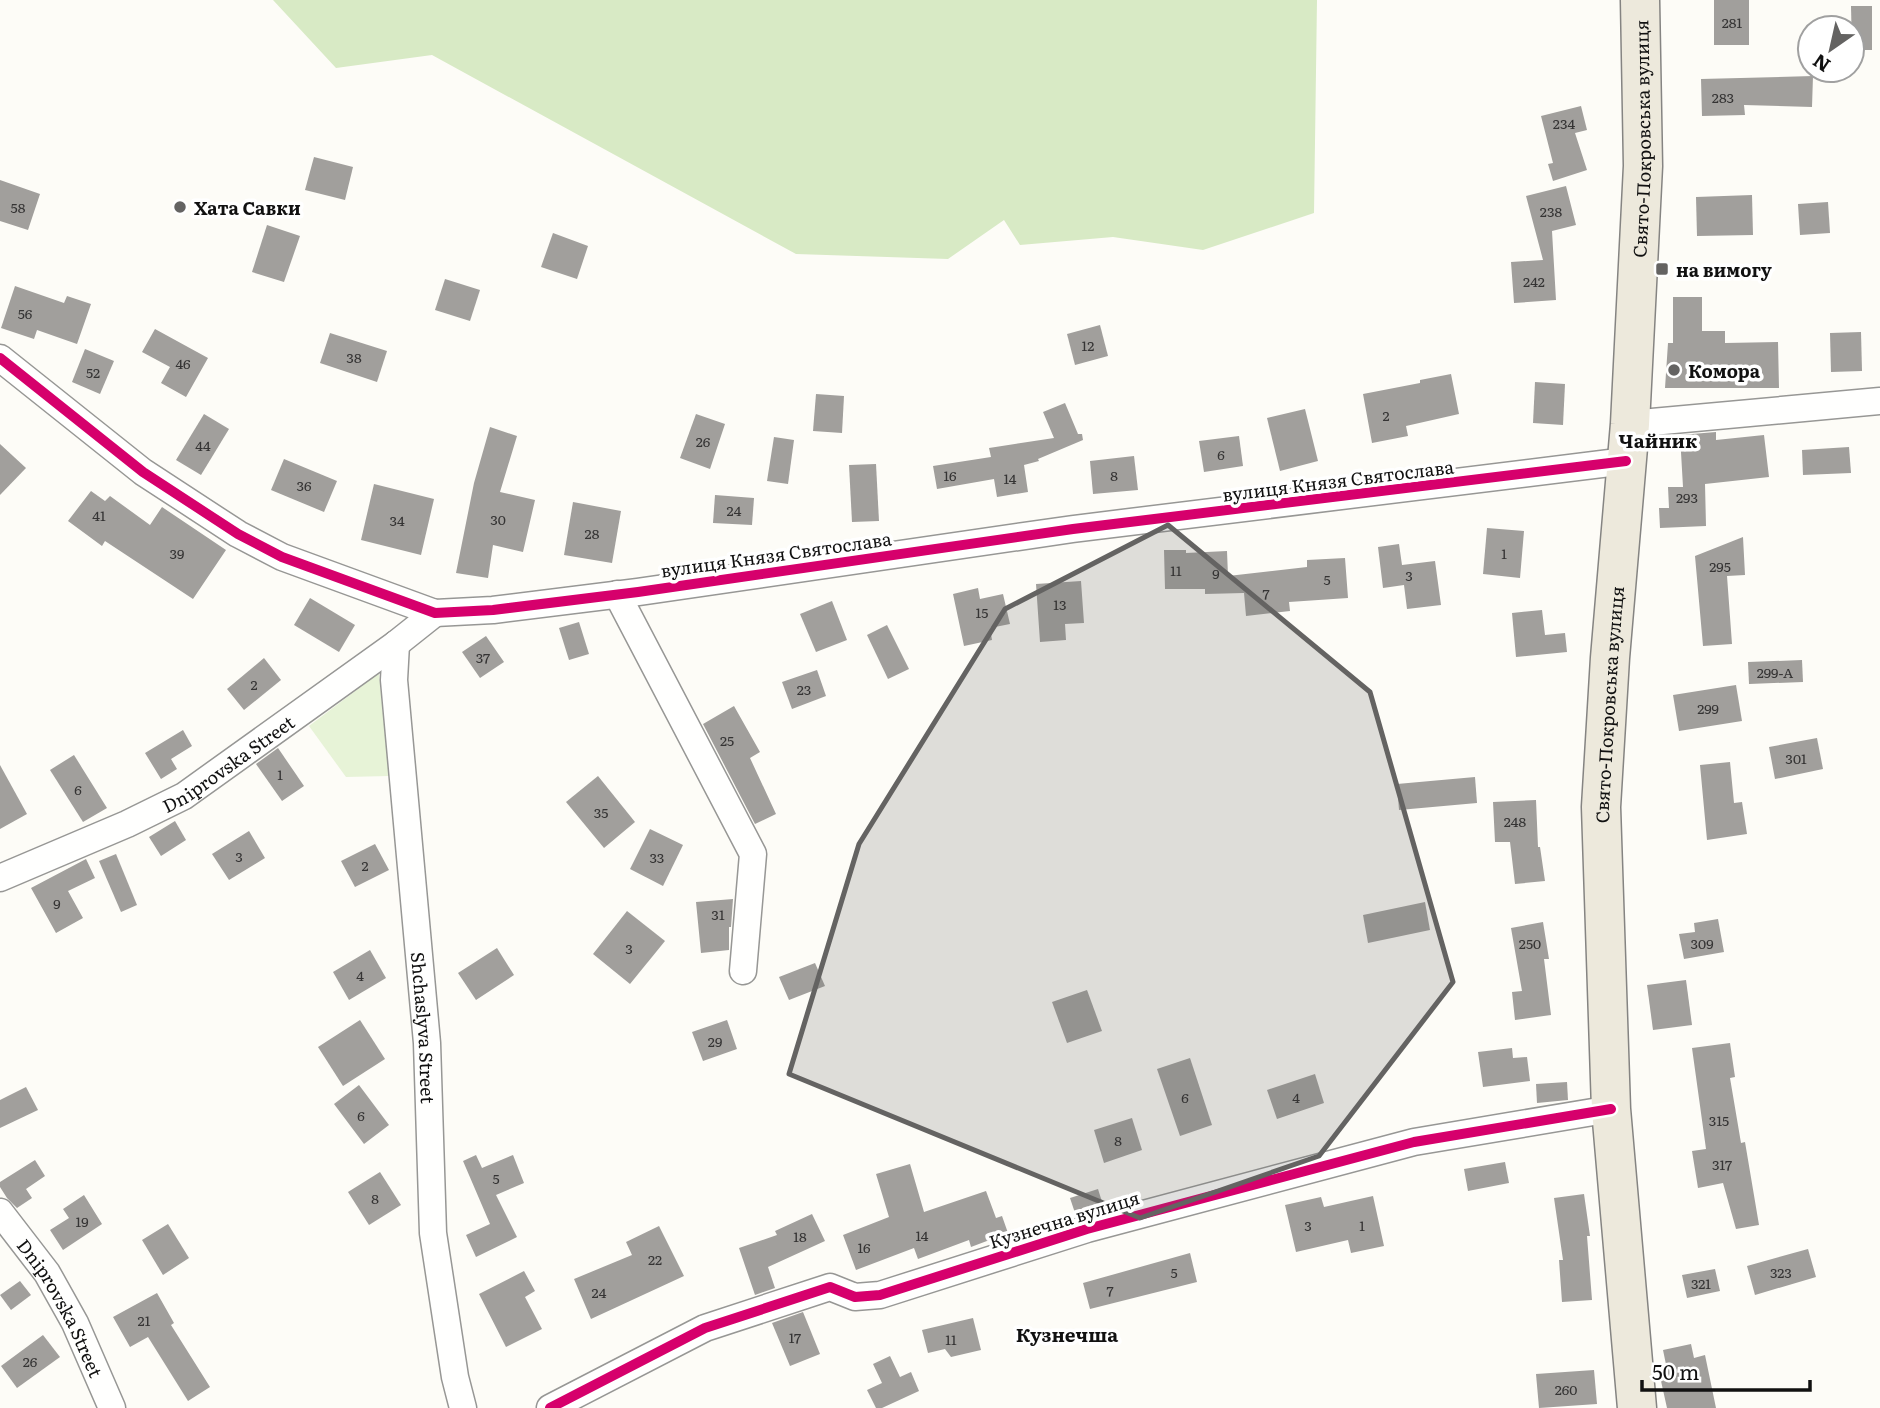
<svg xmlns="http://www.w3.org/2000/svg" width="1880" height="1408" viewBox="0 0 1880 1408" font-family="Literata,serif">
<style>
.green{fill:#e7f3d7}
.forest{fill:#d8eac5}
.building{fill:#a19f9c}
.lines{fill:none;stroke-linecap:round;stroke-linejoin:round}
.street-casing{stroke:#979795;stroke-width:29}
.primary-casing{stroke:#858482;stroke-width:41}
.street{stroke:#fffffe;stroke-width:26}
.primary{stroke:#ede9dc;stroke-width:38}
.cycleway-casing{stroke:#fff;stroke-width:15}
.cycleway{stroke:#d6006c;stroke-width:10}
.marked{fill:#646362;fill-opacity:0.2;stroke:#646362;stroke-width:5;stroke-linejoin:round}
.poi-dot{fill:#646362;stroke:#fff;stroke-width:2.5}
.labels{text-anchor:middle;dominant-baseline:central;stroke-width:7;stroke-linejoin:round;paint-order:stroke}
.number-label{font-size:14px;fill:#353434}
.street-label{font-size:18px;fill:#111;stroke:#fff}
.poi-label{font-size:18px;font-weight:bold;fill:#111;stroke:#fff;text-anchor:start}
.neighbourhood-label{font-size:19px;font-weight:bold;fill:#111;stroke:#fff}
</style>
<rect width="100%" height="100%" fill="#fdfcf7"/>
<!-- green -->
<polygon class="green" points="379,673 389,776 346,777 309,726"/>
<!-- forest -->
<polygon class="forest" points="273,0 1317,0 1314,213 1203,250 1113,237 1020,245 1004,220 948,259 796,254 432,55 336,68"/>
<!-- building -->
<g class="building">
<rect x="1714" y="0" width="35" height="45"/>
<polygon points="1851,6 1872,6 1872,50 1852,50"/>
<polygon points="1813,76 1812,107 1744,105 1745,115 1702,116 1701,79"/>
<polygon points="1581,106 1587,130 1575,133 1587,170 1553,181 1548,164 1553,163 1541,116"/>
<polygon points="314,157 353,167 345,200 305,190"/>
<polygon points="0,180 40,194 28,230 0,221"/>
<polygon points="1566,186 1576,225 1552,231 1556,300 1514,303 1511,262 1543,260 1526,196"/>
<polygon points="1752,195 1753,235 1697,236 1696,197"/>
<polygon points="1828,202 1830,233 1800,235 1798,204"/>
<polygon points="267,225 300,236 284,282 252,272"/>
<polygon points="553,233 588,246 577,279 541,267"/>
<polygon points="445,279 480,290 470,321 435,310"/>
<polygon points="15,286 64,303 67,296 91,304 77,344 37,330 34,339 1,328"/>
<polygon points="1673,297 1702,297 1702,331 1725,331 1725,343 1778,342 1779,388 1665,388 1668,343 1673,343"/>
<polygon points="1100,325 1108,356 1075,365 1067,334"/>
<polygon points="155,329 208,358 186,397 161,383 170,367 142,352"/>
<polygon points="1861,332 1862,371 1831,372 1830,333"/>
<polygon points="330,333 387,351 377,382 320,363"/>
<polygon points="85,349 114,361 100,394 72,382"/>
<polygon points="1451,374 1459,414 1406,426 1408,436 1372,443 1363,394 1420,383 1420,380"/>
<polygon points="1535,382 1565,384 1563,425 1533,423"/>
<polygon points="816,394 844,396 842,433 813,431"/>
<polygon points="1065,403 1078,434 1082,434 1083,440 1038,459 1039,461 1024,465 1028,492 997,497 994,479 937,489 933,466 991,457 989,448 1054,438 1043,412"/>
<polygon points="1305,409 1318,461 1280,471 1267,418"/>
<polygon points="204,414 229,429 201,475 176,460"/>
<polygon points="696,414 725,424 710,469 680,458"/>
<polygon points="490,427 517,436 500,492 535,500 523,552 493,545 488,578 456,573 474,483"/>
<polygon points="1716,432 1716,440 1764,435 1769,477 1705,484 1706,526 1660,528 1659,508 1669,508 1668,487 1683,487 1680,435"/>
<polygon points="1239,436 1243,466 1204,472 1199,441"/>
<polygon points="774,437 794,440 788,484 767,481"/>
<polygon points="0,444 26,468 0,495"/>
<polygon points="1849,447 1851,473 1803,475 1802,450"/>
<polygon points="1134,456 1138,490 1093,494 1090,461"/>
<polygon points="284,459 337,481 324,512 271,490"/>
<polygon points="876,464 879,521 852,522 849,465"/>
<polygon points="374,484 434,499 421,555 361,540"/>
<polygon points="91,491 105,501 110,496 150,525 162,507 226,550 193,599 105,541 102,546 68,521"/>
<polygon points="715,495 754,498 752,525 713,523"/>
<polygon points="573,502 621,511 612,563 564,555"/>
<polygon points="1487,528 1524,531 1520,578 1483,574"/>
<polygon points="1743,537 1745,575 1727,576 1732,644 1703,646 1695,556"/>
<polygon points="1399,544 1402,565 1435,561 1441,605 1407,609 1404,585 1383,588 1378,547"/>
<polygon points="1164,550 1186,550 1186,553 1227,551 1228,576 1307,567 1307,560 1345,558 1348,598 1289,602 1290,611 1246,616 1244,593 1205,594 1205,589 1165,589"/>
<polygon points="1081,581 1084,623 1065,624 1066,640 1040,642 1036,584"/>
<polygon points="978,588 980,599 1003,594 1010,624 990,628 992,640 964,646 953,594"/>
<polygon points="310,598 355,625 339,652 294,625"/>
<polygon points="832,601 847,640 816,652 800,614"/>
<polygon points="1542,610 1545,635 1565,633 1567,652 1516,657 1512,613"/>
<polygon points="579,622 589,654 569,660 559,628"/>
<polygon points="887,625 909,669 888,679 867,635"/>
<polygon points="486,636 504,662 480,678 462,652"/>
<polygon points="264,658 281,680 244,710 227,689"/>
<polygon points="1802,660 1803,682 1749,684 1748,662"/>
<polygon points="817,670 826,696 792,709 782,682"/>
<polygon points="1736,685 1742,721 1679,731 1673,695"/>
<polygon points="734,706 760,752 750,758 776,814 755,824 703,724"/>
<polygon points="183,730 192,746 171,759 177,769 161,779 145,753"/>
<polygon points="1817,738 1823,769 1775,779 1769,747"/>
<polygon points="278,748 304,786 282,801 256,764"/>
<polygon points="74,755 107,808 83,822 50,770"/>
<polygon points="1730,762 1734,803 1742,802 1747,834 1707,840 1700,765"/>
<polygon points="0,765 27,814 0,829"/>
<polygon points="598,776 635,822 604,848 566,802"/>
<polygon points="1475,777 1477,803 1399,810 1397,784"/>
<polygon points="1536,800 1538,847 1540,847 1545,881 1515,884 1510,842 1495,842 1493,802"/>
<polygon points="175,821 186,840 161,856 149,837"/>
<polygon points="650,829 683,845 663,886 630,869"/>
<polygon points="249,831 265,858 229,880 212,854"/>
<polygon points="375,844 389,870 355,887 341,861"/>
<polygon points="116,854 137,905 121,912 99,861"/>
<polygon points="86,859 95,878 68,891 83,918 56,933 31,888"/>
<polygon points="733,899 731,927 729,927 729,950 701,953 696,902"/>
<polygon points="1425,902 1430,930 1368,943 1363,915"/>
<polygon points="627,911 665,941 630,984 593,954"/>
<polygon points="1718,919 1724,952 1684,959 1679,934 1695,932 1694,923"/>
<polygon points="1543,922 1549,959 1544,959 1551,1015 1515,1020 1512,992 1522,991 1511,928"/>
<polygon points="497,948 514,975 476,1000 458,973"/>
<polygon points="370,950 386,978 349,1000 333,972"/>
<polygon points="815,963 825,986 789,1000 779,977"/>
<polygon points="1686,980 1692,1025 1653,1030 1647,985"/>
<polygon points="1087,990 1102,1031 1067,1043 1052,1002"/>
<polygon points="360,1020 385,1059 343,1086 318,1047"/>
<polygon points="727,1020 737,1049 703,1061 692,1032"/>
<polygon points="1730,1043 1735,1077 1730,1078 1741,1143 1745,1142 1759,1225 1736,1229 1723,1183 1698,1188 1692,1151 1706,1149 1692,1048"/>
<polygon points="1512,1048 1513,1058 1527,1057 1530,1081 1483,1087 1478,1052"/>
<polygon points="1190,1058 1212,1125 1180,1136 1157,1069"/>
<polygon points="1315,1074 1324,1103 1277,1119 1267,1090"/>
<polygon points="1567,1082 1568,1100 1537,1103 1536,1084"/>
<polygon points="359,1085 389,1125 364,1144 334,1104"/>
<polygon points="26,1087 38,1110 0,1128 0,1100"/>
<polygon points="1132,1118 1142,1150 1104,1163 1094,1130"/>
<polygon points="476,1155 482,1168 513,1155 524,1183 496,1195 517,1237 476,1257 466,1235 490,1224 463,1161"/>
<polygon points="35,1160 45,1176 26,1189 32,1198 17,1208 7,1198 0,1187 0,1182"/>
<polygon points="1505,1162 1509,1183 1468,1191 1464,1169"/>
<polygon points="910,1164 924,1212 986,1191 996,1218 1002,1216 1008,1233 971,1247 969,1240 918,1259 914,1248 856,1270 843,1235 889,1217 876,1174"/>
<polygon points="380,1172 401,1205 369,1225 348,1192"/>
<polygon points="1098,1189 1104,1208 1076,1216 1070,1198"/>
<polygon points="1584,1194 1590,1236 1587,1236 1592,1300 1562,1302 1559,1260 1563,1260 1554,1198"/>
<polygon points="84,1195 102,1224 63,1250 50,1230 69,1218 63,1209"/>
<polygon points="1373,1196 1384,1246 1351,1253 1348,1240 1296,1252 1285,1205 1321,1197 1324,1207"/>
<polygon points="812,1214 825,1241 768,1267 775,1288 755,1295 739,1248 777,1235 775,1231"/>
<polygon points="168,1224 189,1258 163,1275 142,1240"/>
<polygon points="659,1226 684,1276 591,1319 574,1279 632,1255 626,1242"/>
<polygon points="1808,1249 1816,1277 1755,1295 1747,1266"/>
<polygon points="1190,1253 1197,1282 1090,1309 1083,1283"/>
<polygon points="1715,1269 1720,1291 1687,1298 1682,1275"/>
<polygon points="524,1271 535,1291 525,1297 542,1329 506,1347 479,1294"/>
<polygon points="20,1281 31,1295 11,1310 0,1295"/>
<polygon points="157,1293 174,1323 171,1325 210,1387 188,1401 148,1337 130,1347 113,1317"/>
<polygon points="803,1312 820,1354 790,1366 772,1323"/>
<polygon points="973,1318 981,1350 951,1357 945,1349 928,1353 922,1330"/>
<polygon points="43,1335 60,1357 17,1388 1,1366"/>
<polygon points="1691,1344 1694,1358 1705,1355 1716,1408 1667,1408 1661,1381 1669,1379 1663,1350"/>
<polygon points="890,1356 900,1377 911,1372 919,1391 882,1408 876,1408 867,1390 882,1383 873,1364"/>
<polygon points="1594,1370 1597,1404 1539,1408 1536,1374"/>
</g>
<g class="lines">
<defs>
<g id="street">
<polyline points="0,358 143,472 238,534 282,557 435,613 493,610 638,592 1073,529 1626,461"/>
<polyline points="1630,424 1880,401"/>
<polyline points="617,594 753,854 743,971"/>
<path id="s1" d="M 396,644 L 394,680 L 427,1043 L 433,1233 L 455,1377 L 463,1408"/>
<path id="s2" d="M 0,878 L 127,824 L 184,796 L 396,644 L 435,613"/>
<path id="s3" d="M 0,1212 L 47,1273 L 75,1323 L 112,1408"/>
<polyline points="550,1408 705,1328 830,1287 855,1297 880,1295 1087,1229 1414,1142 1611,1109"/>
</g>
<g id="primary">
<path id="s4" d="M 1637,1408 L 1611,1109 L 1601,807 L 1610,658 L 1630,424 L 1643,166 L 1640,0"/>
</g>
</defs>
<!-- street casing -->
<use href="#street" class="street-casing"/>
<!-- primary casing -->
<use href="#primary" class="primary-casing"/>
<!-- street -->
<use href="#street" class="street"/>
<!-- primary -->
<use href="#primary" class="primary"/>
<defs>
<g id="cycleway">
<polyline points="0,358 143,472 238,534 282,557 435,613 493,610 638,592 1073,529 1626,461"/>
<polyline points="550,1408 705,1328 830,1287 855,1297 880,1295 1087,1229 1414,1142 1611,1109"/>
</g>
</defs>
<!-- cycleway casing -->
<use href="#cycleway" class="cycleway-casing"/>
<!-- cycleway -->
<use href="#cycleway" class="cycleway"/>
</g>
<!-- marked area -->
<path class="marked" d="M 1168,525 L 1370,692 L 1453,982 L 1319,1156 L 1140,1218 L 789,1074 L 859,844 L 1005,609 Z"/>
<!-- markers -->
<g class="poi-dot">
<circle cx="180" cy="207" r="7"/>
<rect x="1655" y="262" width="14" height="14" rx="3.5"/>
<circle cx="1674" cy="370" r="7"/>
</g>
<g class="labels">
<!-- number labels -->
<g class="number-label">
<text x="1732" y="22">281</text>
<text x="1723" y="97">283</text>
<text x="1564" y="123">234</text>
<text x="18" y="207">58</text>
<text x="1551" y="211">238</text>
<text x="1534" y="281">242</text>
<text x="25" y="313">56</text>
<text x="1088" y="345">12</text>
<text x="354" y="357">38</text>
<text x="183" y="363">46</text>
<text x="93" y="372">52</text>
<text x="1386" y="415">2</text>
<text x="703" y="441">26</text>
<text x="203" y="445">44</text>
<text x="1221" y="454">6</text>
<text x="950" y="475">16</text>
<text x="1114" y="475">8</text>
<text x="1010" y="478">14</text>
<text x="304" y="485">36</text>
<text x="1687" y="497">293</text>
<text x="734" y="510">24</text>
<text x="99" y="515">41</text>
<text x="498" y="519">30</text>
<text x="397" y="520">34</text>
<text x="592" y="533">28</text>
<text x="177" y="553">39</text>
<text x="1504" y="553">1</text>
<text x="1720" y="566">295</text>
<text x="1176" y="570">11</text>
<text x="1216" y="573">9</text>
<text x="1409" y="575">3</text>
<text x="1327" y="579">5</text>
<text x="1266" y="593">7</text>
<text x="1060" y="604">13</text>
<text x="982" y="612">15</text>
<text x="483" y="657">37</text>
<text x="1775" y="672">299-А</text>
<text x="254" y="684">2</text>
<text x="804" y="689">23</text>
<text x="1708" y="708">299</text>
<text x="727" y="740">25</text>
<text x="1796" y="758">301</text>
<text x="280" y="774">1</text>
<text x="78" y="789">6</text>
<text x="601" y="812">35</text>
<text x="1515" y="821">248</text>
<text x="239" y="856">3</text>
<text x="657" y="857">33</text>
<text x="365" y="865">2</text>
<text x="57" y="903">9</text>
<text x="718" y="914">31</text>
<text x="1530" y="943">250</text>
<text x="1702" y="943">309</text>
<text x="629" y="948">3</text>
<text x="360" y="975">4</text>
<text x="715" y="1041">29</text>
<text x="1185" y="1097">6</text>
<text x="1296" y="1097">4</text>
<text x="361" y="1115">6</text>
<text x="1719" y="1120">315</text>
<text x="1118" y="1140">8</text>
<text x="1722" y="1164">317</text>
<text x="496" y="1178">5</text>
<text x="375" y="1198">8</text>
<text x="82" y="1221">19</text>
<text x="1308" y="1225">3</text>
<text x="1362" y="1225">1</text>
<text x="922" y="1235">14</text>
<text x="800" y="1236">18</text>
<text x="864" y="1247">16</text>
<text x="655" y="1259">22</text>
<text x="1174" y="1272">5</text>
<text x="1781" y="1272">323</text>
<text x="1701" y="1283">321</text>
<text x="1110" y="1290">7</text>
<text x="599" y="1292">24</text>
<text x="144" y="1320">21</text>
<text x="795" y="1337">17</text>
<text x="951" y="1339">11</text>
<text x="30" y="1361">26</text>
<text x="1566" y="1389">260</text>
</g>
<!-- street labels -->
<g class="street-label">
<text stroke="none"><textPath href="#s4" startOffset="1272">Свято-Покровська вулиця</textPath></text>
<text transform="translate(1338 480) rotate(-7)">вулиця Князя Святослава</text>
<text transform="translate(776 554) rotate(-8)">вулиця Князя Святослава</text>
<text stroke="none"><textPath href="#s4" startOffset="705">Свято-Покровська вулиця</textPath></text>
<text stroke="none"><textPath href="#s2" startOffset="256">Dniprovska Street</textPath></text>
<text stroke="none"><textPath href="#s1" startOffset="385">Shchaslyva Street</textPath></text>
<text transform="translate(1064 1219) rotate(-17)">Кузнечна вулиця</text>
<text stroke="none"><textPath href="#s3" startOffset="114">Dniprovska Street</textPath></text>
</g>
<!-- poi labels -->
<g class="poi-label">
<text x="194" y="207">Хата Савки</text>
<text x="1676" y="269">на вимогу</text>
<text x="1688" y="370">Комора</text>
</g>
<!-- neighbourhood labels -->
<g class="neighbourhood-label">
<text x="1658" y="440">Чайник</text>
<text x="1067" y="1334">Кузнечша</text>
</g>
</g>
<!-- north arrow -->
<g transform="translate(1831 49) rotate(214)"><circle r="33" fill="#ffffff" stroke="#a0a0a0" stroke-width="2"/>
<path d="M0-5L12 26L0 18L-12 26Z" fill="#646362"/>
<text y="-10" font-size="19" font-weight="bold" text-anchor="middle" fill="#111111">N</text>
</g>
<!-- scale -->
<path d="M1642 1380v10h168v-10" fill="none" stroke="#111111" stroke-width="3.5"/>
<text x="1652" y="1380" font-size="21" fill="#111111" stroke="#ffffff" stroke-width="5" paint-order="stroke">50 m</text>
</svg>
